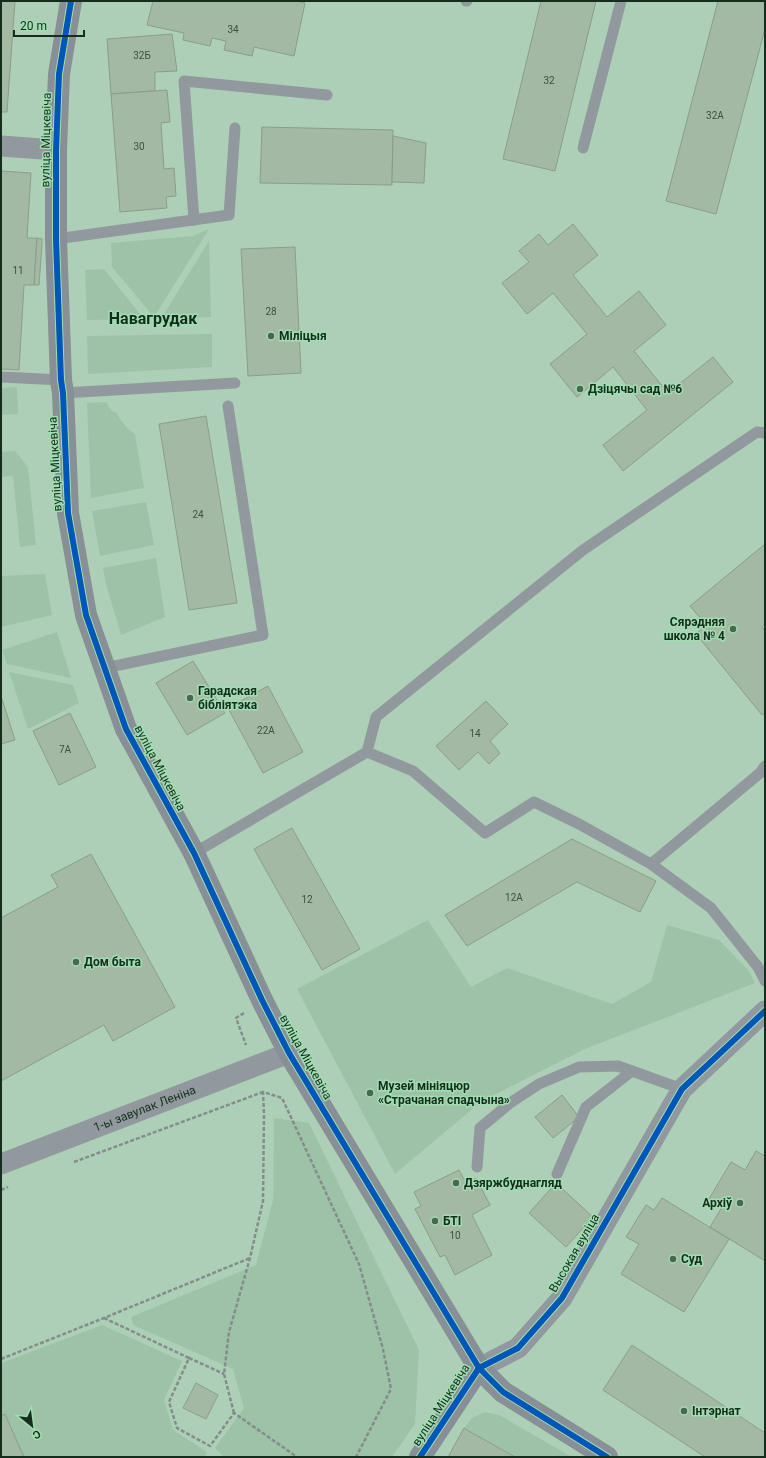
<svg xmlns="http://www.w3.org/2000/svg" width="766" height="1458" viewBox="0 0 766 1458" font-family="Roboto,sans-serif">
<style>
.green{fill:#9ec2a7}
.building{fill:#a4b9a3;stroke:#899e88}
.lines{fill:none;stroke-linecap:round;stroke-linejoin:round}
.path{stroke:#838e8c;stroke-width:2.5;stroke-dasharray:4 2;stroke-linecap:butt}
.lane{stroke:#92999e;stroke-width:11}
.street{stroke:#92999e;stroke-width:21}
.secondary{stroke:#888f95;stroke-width:22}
.cycleway-casing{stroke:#a0ddb1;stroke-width:8}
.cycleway{stroke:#0057b8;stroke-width:6}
.poi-dot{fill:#4b6653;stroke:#a0ddb1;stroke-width:1.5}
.labels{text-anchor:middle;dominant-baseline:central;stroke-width:3;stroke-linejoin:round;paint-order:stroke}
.number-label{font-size:10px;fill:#3a5240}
.street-label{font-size:12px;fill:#152d1d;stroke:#a0ddb1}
.poi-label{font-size:12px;font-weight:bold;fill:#152d1d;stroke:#a0ddb1;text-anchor:start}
.district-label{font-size:16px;font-weight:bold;fill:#152d1d;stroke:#a0ddb1}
</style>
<rect width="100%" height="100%" fill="#aecfb7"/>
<!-- green -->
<g class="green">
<polygon points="209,229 154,317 112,267 111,243 193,236"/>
<polygon points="209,241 211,317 161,319"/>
<polygon points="104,269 144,319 87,320 85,270"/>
<polygon points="212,334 212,367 88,374 87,336"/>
<polygon points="17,387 18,414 1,415 1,388"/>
<polygon points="106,402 111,410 117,413 120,419 128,429 135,434 144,488 91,498 87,403"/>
<polygon points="15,451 28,467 36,545 20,547 13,476 1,477 1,452"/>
<polygon points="146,502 154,545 100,556 92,511"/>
<polygon points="156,558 165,617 121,635 106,584 103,568"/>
<polygon points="45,574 52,615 1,627 1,576"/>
<polygon points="57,632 71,678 7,664 2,650"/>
<polygon points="9,672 73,685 79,703 28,729"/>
<polygon points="428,920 471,987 507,968 612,1004 651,982 667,925 719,940 749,971 755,983 585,1049 482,1101 395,1174 297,989"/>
<polygon points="274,1118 309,1123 419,1350 415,1424 392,1457 224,1457 215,1448 244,1408 233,1369 133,1325 131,1317 256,1265 273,1200"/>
<polygon points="102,1325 182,1361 164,1400 173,1430 207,1452 205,1457 1,1457 1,1363"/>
<polygon points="485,1412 499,1415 572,1457 515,1457 464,1428 472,1418"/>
</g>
<!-- building -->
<g class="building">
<polygon points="1,1 15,1 7,112 1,112"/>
<polygon points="153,1 296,1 305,3 294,56 254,47 252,56 224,50 226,41 212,38 210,46 183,40 184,33 147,25"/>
<polygon points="541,1 596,1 555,171 503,159"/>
<polygon points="718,1 765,1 765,29 716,214 666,201"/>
<polygon points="172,34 177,71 155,72 155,91 111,94 107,39"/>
<polygon points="167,90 170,122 161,123 164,169 174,168 176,196 166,197 167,208 120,212 111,94"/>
<polygon points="262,127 393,130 392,185 260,183"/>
<polygon points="393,136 426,143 424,183 392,182"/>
<polygon points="1,171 31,173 27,238 37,238 34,285 24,285 19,370 1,369"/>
<polygon points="573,224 598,255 573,275 607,317 639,291 666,325 634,351 668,393 713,357 733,382 623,471 603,445 647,410 613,367 577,397 550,364 587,334 553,293 527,314 502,283 529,262 519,251 539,234 548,245"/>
<polygon points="37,238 42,239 42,244 39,285 34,285"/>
<polygon points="295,247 301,373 248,376 241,249"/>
<polygon points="206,416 237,603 189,610 159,424"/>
<polygon points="765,544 765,624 762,627 765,631 765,713 762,715 696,634 706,625 690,606"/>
<polygon points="193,661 225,713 187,735 156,683"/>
<polygon points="268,686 303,752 263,773 228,708"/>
<polygon points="1,696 15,740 1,744"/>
<polygon points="486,701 508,724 490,741 500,753 489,764 478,752 459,770 436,746"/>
<polygon points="70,713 96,767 59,785 33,731"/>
<polygon points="292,828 360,949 322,970 254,849"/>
<polygon points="572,839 656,881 640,912 577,882 467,946 445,915"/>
<polygon points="91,854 175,1007 113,1041 104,1025 1,1081 1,918 58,887 51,875"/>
<polygon points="562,1095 579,1117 553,1138 535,1117"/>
<polygon points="756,1151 765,1156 765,1261 710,1227 722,1207 709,1199 731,1162 745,1170"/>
<polygon points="459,1170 466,1183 476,1178 490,1205 472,1215 492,1255 455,1275 445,1255 440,1257 415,1209 421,1206 414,1192"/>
<polygon points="556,1183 593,1217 566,1247 529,1213"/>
<polygon points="662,1198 729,1239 684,1312 621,1274 639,1244 626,1237 646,1205 654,1210"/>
<polygon points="632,1345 765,1433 765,1457 705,1457 603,1390"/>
<polygon points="196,1383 218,1395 206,1419 183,1408"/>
<polygon points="5,1414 24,1457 1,1457 1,1416"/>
<polygon points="464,1428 467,1430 515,1457 448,1457"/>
</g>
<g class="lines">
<!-- path -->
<g class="path">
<polyline points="244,1013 236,1018 246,1045"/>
<polyline points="74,1162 263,1092"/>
<polyline points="1,1190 8,1187"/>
<polyline points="104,1318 189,1358 169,1402 177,1428 210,1446 234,1413 297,1457"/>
<polyline points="189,1358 224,1374"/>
<polyline points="1,1359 104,1318 250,1258"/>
<polyline points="234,1413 224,1374 229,1332 250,1258 263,1201 264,1114 263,1092 282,1098 359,1264 383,1349 391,1389 356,1457"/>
</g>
<!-- lane -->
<g class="lane">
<polyline points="466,1 467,1"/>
<polyline points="583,148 621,1"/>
<polyline points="194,220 184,81 327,95"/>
<polyline points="56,239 229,215 235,128"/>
<polyline points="1,377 61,380"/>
<polyline points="63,393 235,383"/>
<polyline points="105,668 263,635 228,406"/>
<polyline points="367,752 413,771 485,833 534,802 579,824 651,864"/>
<polyline points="765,766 760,773 651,864 711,908 758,967 765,981"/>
<polyline points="194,853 367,752 376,717 583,550 757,432 765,433"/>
<polyline points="477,1167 480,1128 510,1103 539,1084 579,1067 618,1066 682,1089"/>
<polyline points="557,1174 586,1107 632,1071"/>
</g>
<!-- street -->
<g class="street">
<polyline points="1,146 56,150"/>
<path id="s1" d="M 1,1164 L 289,1053"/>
<polyline points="479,1368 518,1348 562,1298 682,1089 765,1011"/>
</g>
<!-- secondary -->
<g class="secondary">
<polyline points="71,1 59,74 56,150 56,239 61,380 63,393 68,513 86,615 126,729 194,853 262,1000 289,1053 479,1368 503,1392 607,1457"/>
<polyline points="420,1457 479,1368"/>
</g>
<defs>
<g id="cycleway">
<polyline points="71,1 59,74 56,150 56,239 61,380 63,393 68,513 86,615 126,729 194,853 262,1000 289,1053 479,1368 503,1392 607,1457"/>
<polyline points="420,1457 479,1368 518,1348 562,1298 682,1089 765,1011"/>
</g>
</defs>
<!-- cycleway casing -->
<use href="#cycleway" class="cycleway-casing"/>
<!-- cycleway -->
<use href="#cycleway" class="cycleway"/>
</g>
<!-- markers -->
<g class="poi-dot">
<circle cx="271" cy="336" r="4"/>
<circle cx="580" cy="389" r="4"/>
<circle cx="733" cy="629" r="4"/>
<circle cx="190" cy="698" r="4"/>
<circle cx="76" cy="962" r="4"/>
<circle cx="370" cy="1093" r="4"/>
<circle cx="456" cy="1183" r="4"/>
<circle cx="740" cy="1203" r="4"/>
<circle cx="435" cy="1221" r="4"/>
<circle cx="673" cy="1259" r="4"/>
<circle cx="684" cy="1411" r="4"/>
</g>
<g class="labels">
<!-- number labels -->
<g class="number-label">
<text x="233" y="29">34</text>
<text x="142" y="55">32Б</text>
<text x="549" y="80">32</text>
<text x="715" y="115">32А</text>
<text x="139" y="146">30</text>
<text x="18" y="270">11</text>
<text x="271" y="311">28</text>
<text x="198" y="514">24</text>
<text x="266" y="730">22А</text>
<text x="475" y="733">14</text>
<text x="65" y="749">7А</text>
<text x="514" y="897">12А</text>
<text x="307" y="899">12</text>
<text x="455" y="1235">10</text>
</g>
<!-- street labels -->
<g class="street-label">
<text transform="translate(46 140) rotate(-89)">вуліца Міцкевіча</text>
<text transform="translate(55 464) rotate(-93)">вуліца Міцкевіча</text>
<text transform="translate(160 768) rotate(62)">вуліца Міцкевіча</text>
<text transform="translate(306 1057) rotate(61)">вуліца Міцкевіча</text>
<text stroke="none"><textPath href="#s1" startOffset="154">1-ы завулак Леніна</textPath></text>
<text transform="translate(574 1253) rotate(-60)">Высокая вуліца</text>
<text transform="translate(441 1405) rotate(-57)">вуліца Міцкевіча</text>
</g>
<!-- poi labels -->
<g class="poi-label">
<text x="279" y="336">Міліцыя</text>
<text x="588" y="389">Дзіцячы сад №6</text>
<text x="725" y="622" text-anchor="end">Сярэдняя<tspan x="725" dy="14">школа № 4</tspan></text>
<text x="198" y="691">Гарадская<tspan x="198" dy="14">бібліятэка</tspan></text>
<text x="84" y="962">Дом быта</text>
<text x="378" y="1086">Музей мініяцюр<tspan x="378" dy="14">«Страчаная спадчына»</tspan></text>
<text x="464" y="1183">Дзяржбуднагляд</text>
<text x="732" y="1203" text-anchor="end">Архіў</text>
<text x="443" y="1221">БТІ</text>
<text x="681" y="1259">Суд</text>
<text x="692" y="1411">Інтэрнат</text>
</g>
<!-- district labels -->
<g class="district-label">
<text x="153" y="318">Навагрудак</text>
</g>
</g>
<!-- border -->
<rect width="766" height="1458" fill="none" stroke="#152d1d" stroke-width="4"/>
<!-- north arrow -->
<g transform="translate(32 1426) rotate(151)" stroke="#a0ddb1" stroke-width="3" paint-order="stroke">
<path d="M0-3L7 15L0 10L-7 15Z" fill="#152d1d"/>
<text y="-6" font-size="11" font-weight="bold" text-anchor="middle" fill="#152d1d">С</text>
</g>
<!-- scale -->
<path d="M14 30v6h70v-6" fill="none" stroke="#152d1d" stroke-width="2"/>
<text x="20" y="30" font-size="12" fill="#152d1d" stroke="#a0ddb1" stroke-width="3" paint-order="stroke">20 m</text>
</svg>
